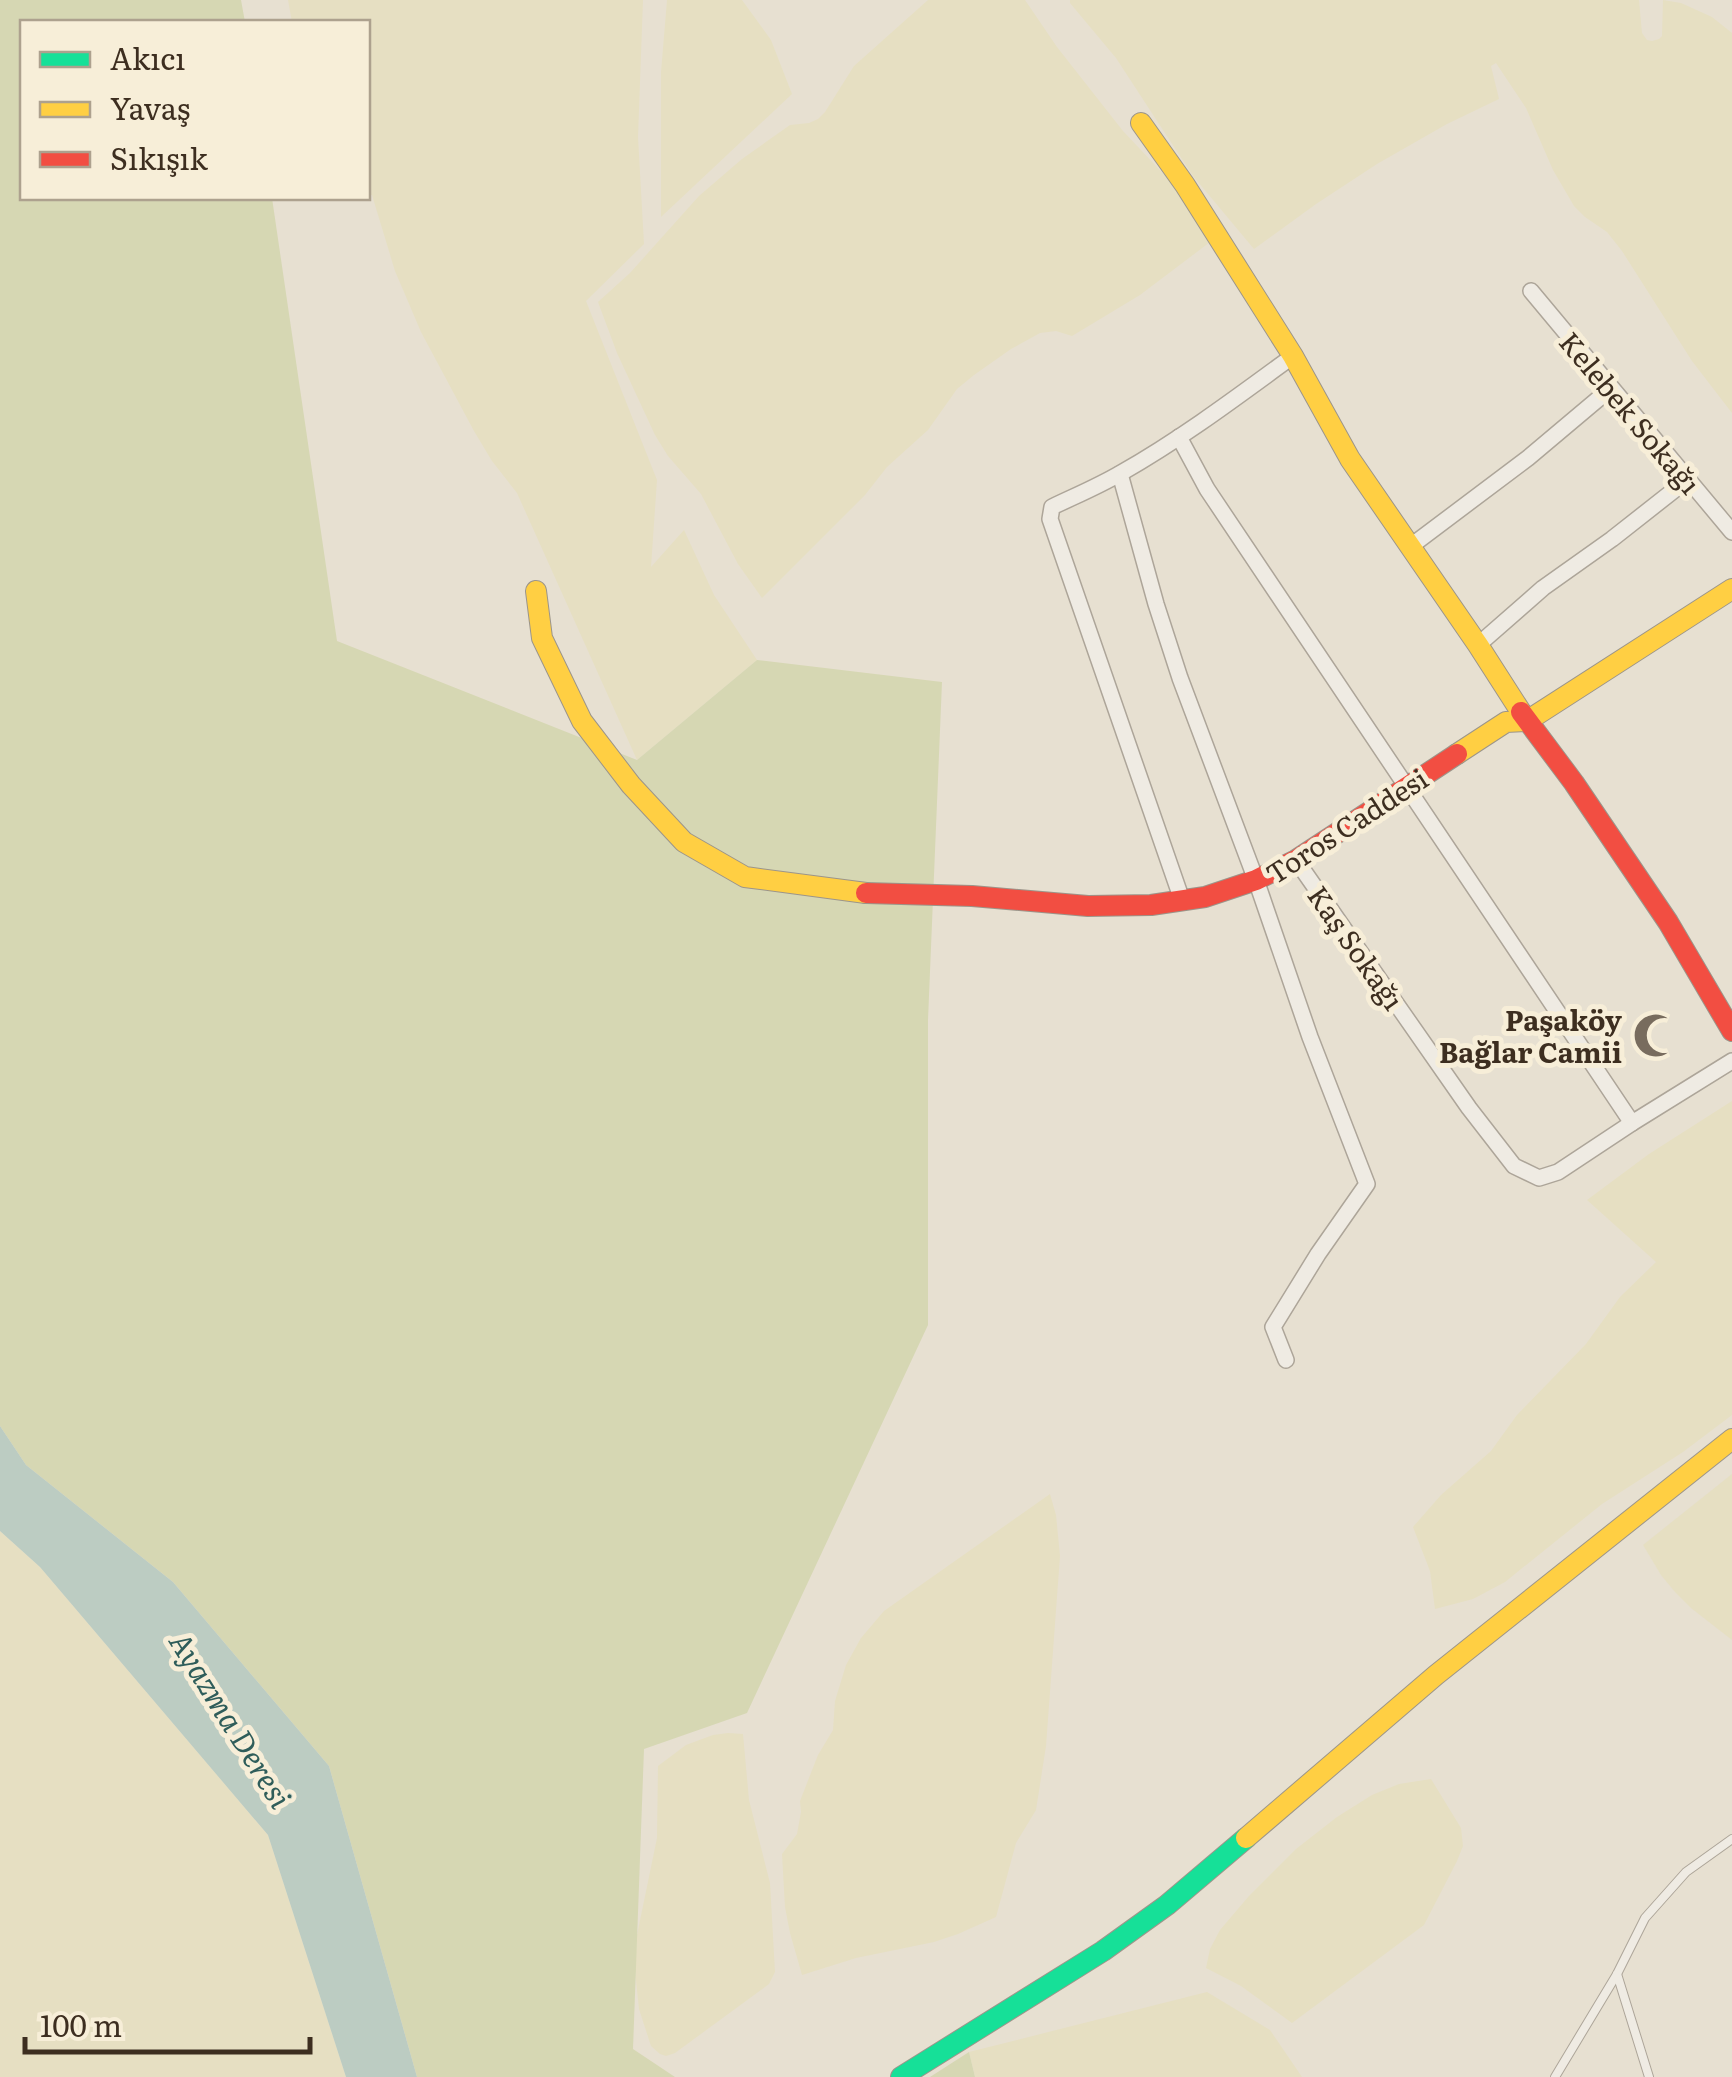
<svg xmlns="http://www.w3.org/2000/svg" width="1732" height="2077" viewBox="0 0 1732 2077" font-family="Literata,serif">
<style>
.farmland{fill:#e6dfc2}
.green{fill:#d6d7b3}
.water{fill:#bcccc2}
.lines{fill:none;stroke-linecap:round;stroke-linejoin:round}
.lane-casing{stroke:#ada599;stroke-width:10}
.street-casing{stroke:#ada599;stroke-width:18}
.fast-casing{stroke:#9c958a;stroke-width:22}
.slow-casing{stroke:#9c958a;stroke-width:22}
.jam-casing{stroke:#9c958a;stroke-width:22}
.lane{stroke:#efebe3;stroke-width:8}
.street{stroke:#efebe3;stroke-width:15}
.fast{stroke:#16e098;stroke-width:20}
.slow{stroke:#ffcf43;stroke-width:20}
.jam{stroke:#f24e42;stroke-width:20}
.labels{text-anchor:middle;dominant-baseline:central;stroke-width:10;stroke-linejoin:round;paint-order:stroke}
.street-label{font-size:28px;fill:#3d2e20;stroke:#f7eed8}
.poi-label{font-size:28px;font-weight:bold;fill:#3d2e20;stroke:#f7eed8;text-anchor:end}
.water-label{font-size:30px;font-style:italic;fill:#2f5d5a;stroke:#f7eed8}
</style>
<rect width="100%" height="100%" fill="#e7e0d1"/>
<!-- farmland -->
<g class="farmland">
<polygon points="288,0 643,0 638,137 644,244 586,301 657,480 651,567 684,530 714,595 757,660 637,760 517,493 492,461 474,431 421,332 395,271 372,195 368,195 368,22 292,22"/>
<polygon points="667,0 742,0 771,40 792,94 661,217 661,72"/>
<polygon points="928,0 1025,0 1057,47 1123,131 1188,200 1222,233 1140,295 1072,336 1056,331 1040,333 1011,349 974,375 957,389 928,430 887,467 865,495 762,598 738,564 701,494 668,456 655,435 617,353 598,302 630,273 699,196 742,159 790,125 809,123 818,119 825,112 854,66"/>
<polygon points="1070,0 1639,0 1642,33 1647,40 1652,41 1659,39 1662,36 1663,0 1681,3 1712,17 1732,33 1732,413 1692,361 1622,251 1607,232 1585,217 1574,206 1553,170 1526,108 1496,63 1491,66 1499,99 1447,124 1377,164 1316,204 1254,249 1193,176 1116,58 1070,3"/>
<polygon points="1732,1101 1732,1415 1683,1452 1602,1504 1505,1582 1473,1599 1435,1609 1430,1571 1413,1527 1441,1495 1491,1451 1517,1415 1586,1344 1620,1297 1656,1262 1587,1200 1649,1154"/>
<polygon points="1732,1474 1732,1640 1691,1608 1675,1592 1661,1575 1643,1545"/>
<polygon points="1050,1494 1056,1515 1060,1556 1046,1746 1036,1810 1016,1843 996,1917 958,1934 934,1942 856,1958 802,1975 790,1933 785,1907 782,1854 797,1834 801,1812 800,1801 818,1755 833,1730 835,1701 846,1665 861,1638 884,1611"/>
<polygon points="0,1531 40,1567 268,1835 346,2077 0,2077"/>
<polygon points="728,1733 743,1734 749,1800 770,1883 775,1972 769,1984 675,2053 666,2056 660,2054 651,2046 639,2009 635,1971 637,1935 657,1838 658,1766 686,1745 713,1735"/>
<polygon points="1431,1779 1461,1828 1463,1846 1457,1861 1424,1925 1292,2023 1241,1986 1206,1968 1210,1949 1220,1930 1249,1896 1296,1849 1337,1817 1372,1795 1399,1784"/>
<polygon points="1207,1992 1270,2030 1302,2077 975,2077 969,2052"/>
</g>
<!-- green -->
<g class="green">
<polygon points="0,0 241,0 245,22 22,22 22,198 272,198 337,641 637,760 757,660 942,682 928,1020 928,1325 747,1713 644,1749 633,2049 675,2077 417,2077 329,1766 173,1582 26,1465 0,1426"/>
<polygon points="969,2052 975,2077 930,2077"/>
</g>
<!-- water -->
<polygon class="water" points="0,1426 26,1465 173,1582 329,1766 417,2077 346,2077 268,1835 40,1567 0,1531"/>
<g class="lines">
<defs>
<g id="lane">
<polyline points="1617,1974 1649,2077"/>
<polyline points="1555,2077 1617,1974 1645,1918 1686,1872 1732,1839"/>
</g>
<g id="street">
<polyline points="1531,291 1732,532"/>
<polyline points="1179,437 1207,489 1632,1123 1732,1061"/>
<polyline points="1120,474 1156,604 1180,678 1256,880 1310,1037 1367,1184 1318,1254 1273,1327 1286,1360"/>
<polyline points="1411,546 1528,458 1610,389"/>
<polyline points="1478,645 1543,588 1612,539 1687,480"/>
<polyline points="1296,860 1469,1108 1514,1166 1539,1178 1558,1172 1632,1123"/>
<path d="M 1182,900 L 1050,519 L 1052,507 C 1075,496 1099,486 1121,473 C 1181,439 1237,397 1293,356"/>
</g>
<polyline id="fast" points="901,2077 1103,1951 1167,1905 1246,1838"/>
<g id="slow">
<polyline points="1141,123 1185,185 1293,356 1350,459 1478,645 1521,712"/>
<polyline points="536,591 542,638 582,721 631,785 684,842 745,877 866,893"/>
<polyline points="1457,754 1506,722 1527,721 1732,589"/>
<polyline points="1246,1838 1436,1675 1732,1439"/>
</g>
<g id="jam">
<polyline points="1521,712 1574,783 1668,922 1732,1031"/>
<polyline points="866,893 972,896 1088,906 1151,905 1205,897 1256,880 1296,860 1457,754"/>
</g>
</defs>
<!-- lane casing -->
<use href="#lane" class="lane-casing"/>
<!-- street casing -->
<use href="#street" class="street-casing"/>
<!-- fast casing -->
<use href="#fast" class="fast-casing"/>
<!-- slow casing -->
<use href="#slow" class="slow-casing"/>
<!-- jam casing -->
<use href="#jam" class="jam-casing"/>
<!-- lane -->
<use href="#lane" class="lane"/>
<!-- street -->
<use href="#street" class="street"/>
<!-- fast -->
<use href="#fast" class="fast"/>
<!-- slow -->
<use href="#slow" class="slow"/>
<!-- jam -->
<use href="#jam" class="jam"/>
</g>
<!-- icons -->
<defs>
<symbol id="mosque-bare" viewBox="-9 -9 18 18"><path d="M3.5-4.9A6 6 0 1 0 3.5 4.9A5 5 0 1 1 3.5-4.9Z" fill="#786c5e" stroke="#f7eed8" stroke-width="2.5" paint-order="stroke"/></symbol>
</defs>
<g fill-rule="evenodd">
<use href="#mosque-bare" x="1624" y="1004" width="63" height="63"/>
</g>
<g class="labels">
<!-- street labels -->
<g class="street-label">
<text transform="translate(1631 412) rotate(50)">Kelebek Sokağı</text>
<text transform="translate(1346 825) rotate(-33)">Toros Caddesi</text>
<text transform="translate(1357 947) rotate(55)">Kaş Sokağı</text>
</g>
<!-- poi labels -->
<g class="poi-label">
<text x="1622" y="1019">Paşaköy<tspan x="1622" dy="32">Bağlar Camii</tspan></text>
</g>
<!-- water labels -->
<g class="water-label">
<text transform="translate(232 1719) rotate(58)">Ayazma Deresi</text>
</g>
</g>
<!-- legend -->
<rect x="20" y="20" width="350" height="180" fill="#f7eed8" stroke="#ada18e" stroke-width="2.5"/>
<rect x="40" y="52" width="50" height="15" fill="#16e098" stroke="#ada18e" stroke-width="2.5"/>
<text x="110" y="70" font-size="30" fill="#3d2e20">Akıcı</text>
<rect x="40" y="102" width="50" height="15" fill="#ffcf43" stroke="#ada18e" stroke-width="2.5"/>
<text x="110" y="120" font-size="30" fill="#3d2e20">Yavaş</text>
<rect x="40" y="152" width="50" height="15" fill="#f24e42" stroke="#ada18e" stroke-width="2.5"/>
<text x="110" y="170" font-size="30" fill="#3d2e20">Sıkışık</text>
<!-- scale -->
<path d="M25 2037v15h285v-15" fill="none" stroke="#3d2e20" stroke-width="5"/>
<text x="40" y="2037" font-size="30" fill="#3d2e20" stroke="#f7eed8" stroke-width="8" paint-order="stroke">100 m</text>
</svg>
